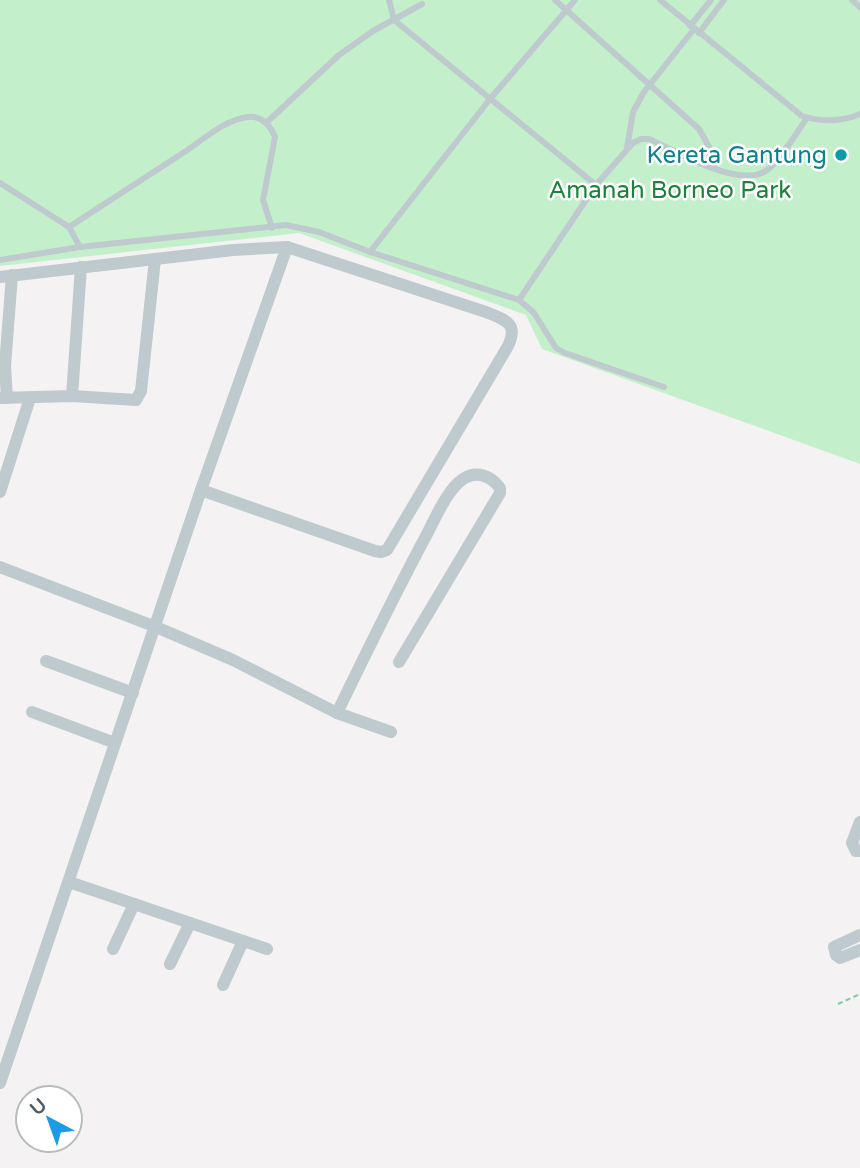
<svg xmlns="http://www.w3.org/2000/svg" width="860" height="1168" viewBox="0 0 860 1168" font-family="'Varela Round',sans-serif">
<style>
.green{fill:#c3f0cb}
.lines{fill:none;stroke-linecap:round;stroke-linejoin:round}
.path{stroke:#7acf95;stroke-width:2;stroke-dasharray:5 3.5;stroke-linecap:butt}
.service{stroke:#becace;stroke-width:6}
.minor{stroke:#becace;stroke-width:12}
.culture-dot{fill:#0f9aa8;stroke:#fff;stroke-width:2.5}
.labels{text-anchor:middle;dominant-baseline:central;stroke-width:5;stroke-linejoin:round;paint-order:stroke}
.culture-label{font-size:24px;fill:#0d838f;stroke:#fff;text-anchor:end}
.park-label{font-size:24px;fill:#188439;stroke:#fff}
</style>
<rect width="100%" height="100%" fill="#f4f2f3"/>
<!-- green -->
<polygon class="green" points="0,0 860,0 860,464 542,349 526,315 299,233 0,266"/>
<g class="lines">
<!-- path -->
<polyline class="path" points="838,1004 860,994"/>
<!-- service -->
<g class="service">
<polyline points="389,0 394,20 596,185"/>
<polyline points="555,0 699,129 709,147 714,168"/>
<path d="M 660,0 L 802,116 C 821,122 841,122 860,114"/>
<polyline points="852,0 860,7"/>
<polyline points="690,26 711,0"/>
<polyline points="699,33 724,0"/>
<polyline points="266,123 339,55 373,31 422,4"/>
<polyline points="627,148 633,112 644,92 694,29"/>
<polyline points="0,183 69,227 80,247 286,225 319,232 370,252 519,300 534,313 556,348 565,353 664,387"/>
<path d="M 69,227 C 108,202 147,176 186,151 C 204,139 226,119 248,117 C 261,115 271,126 275,137 L 263,200 L 272,228"/>
<polyline points="370,252 490,99 575,0"/>
<polyline points="0,260 80,247"/>
<path d="M 519,300 L 596,185 L 633,143 L 641,139 L 649,139 C 676,151 740,190 767,170 C 781,160 796,133 807,118"/>
</g>
<!-- minor -->
<g class="minor">
<path d="M 0,277 L 233,250 L 287,247 L 486,312 C 505,320 519,323 508,346 L 387,550 L 381,552 L 375,551 L 201,490"/>
<polyline points="72,396 81,267"/>
<polyline points="0,398 72,396 136,400 141,391 155,259"/>
<polyline points="7,398 5,366 12,275"/>
<polyline points="0,492 30,398"/>
<polyline points="0,567 156,627 233,660 337,713 391,732"/>
<polyline points="46,661 133,693"/>
<polyline points="32,712 115,743"/>
<path d="M 337,713 C 366,653 396,592 427,534 C 436,517 447,490 463,479 C 477,470 491,476 500,488 L 500,493 L 399,662"/>
<polyline points="860,851 856,851 852,843 860,822"/>
<polyline points="69,882 267,949"/>
<polyline points="860,935 834,947 836,955 840,958 860,950"/>
<polyline points="113,949 134,904"/>
<polyline points="170,964 190,923"/>
<polyline points="223,985 243,941"/>
<polyline points="0,1083 201,490 287,247"/>
</g>
</g>
<!-- markers -->
<circle class="culture-dot" cx="841" cy="155" r="7"/>
<g class="labels">
<!-- culture labels -->
<g class="culture-label">
<text x="827" y="155">Kereta Gantung</text>
</g>
<!-- park labels -->
<g class="park-label">
<text x="670" y="190">Amanah Borneo Park</text>
</g>
</g>
<!-- north arrow -->
<g transform="translate(49 1119) rotate(319)"><circle r="33" fill="#ffffff" stroke="#b7bdbf" stroke-width="2"/>
<path d="M0-5L12 26L0 18L-12 26Z" fill="#1b9be5"/>
<text y="-10" font-size="19" font-weight="bold" text-anchor="middle" fill="#4a5a60">U</text>
</g>
</svg>
